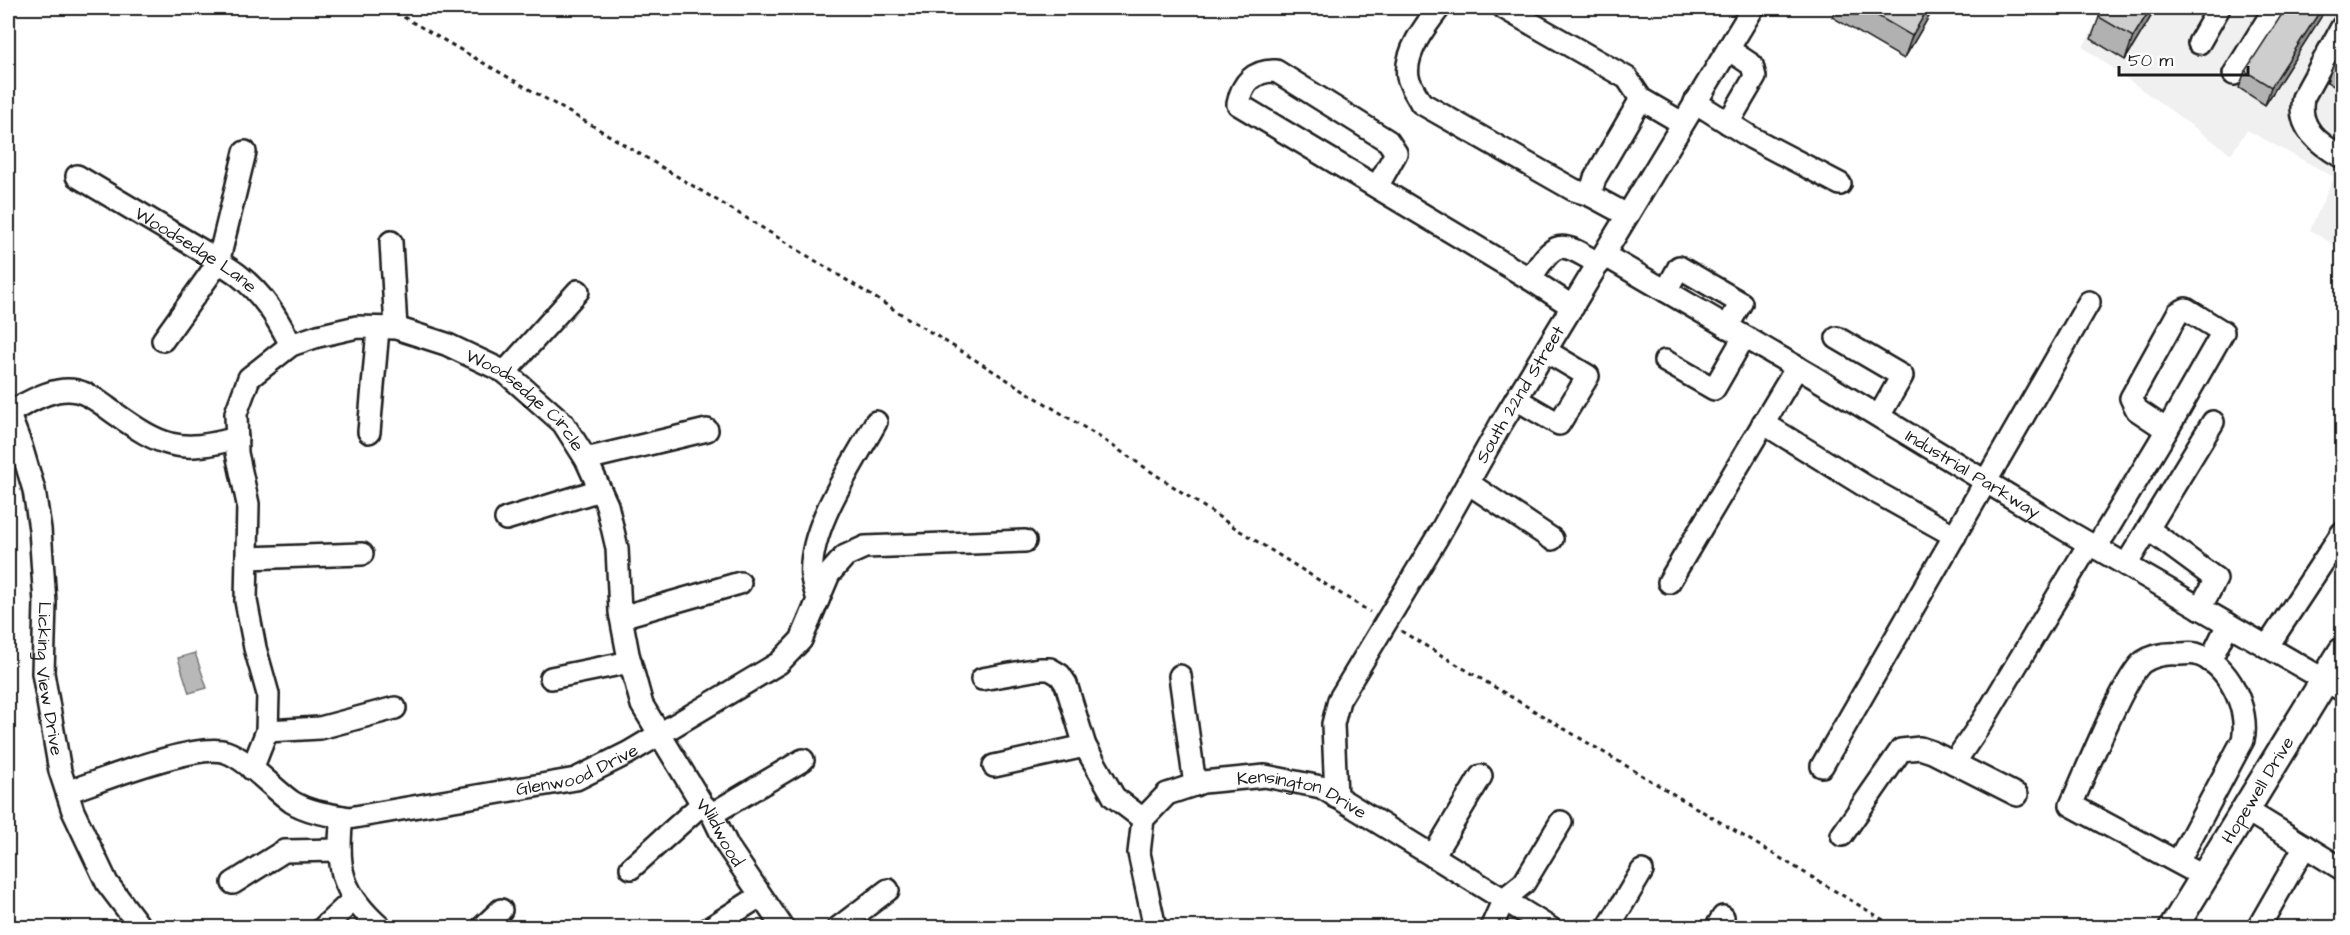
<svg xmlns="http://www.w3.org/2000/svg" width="2350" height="935" viewBox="0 0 2350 935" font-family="'Architects Daughter',sans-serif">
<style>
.built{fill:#f0f0f0}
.water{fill:#b8b8b8;stroke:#7a7a7a;stroke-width:1.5}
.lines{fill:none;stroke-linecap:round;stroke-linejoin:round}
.minor-casing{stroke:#1c1c1c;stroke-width:26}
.major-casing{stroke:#1c1c1c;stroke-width:32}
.path{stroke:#1c1c1c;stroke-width:3;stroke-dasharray:4.5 4.5;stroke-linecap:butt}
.minor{stroke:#fff;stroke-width:21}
.major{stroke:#fff;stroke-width:27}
.wall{fill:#b1b1b1;stroke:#1c1c1c;stroke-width:1.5}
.shaded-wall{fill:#909090;stroke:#1c1c1c;stroke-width:1.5}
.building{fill:#cecece;stroke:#1c1c1c;stroke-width:1.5}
.labels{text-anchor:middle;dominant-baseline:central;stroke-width:6;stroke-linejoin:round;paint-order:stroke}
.street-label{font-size:18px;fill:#1c1c1c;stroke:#fff}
</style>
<rect width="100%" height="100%" fill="#fff"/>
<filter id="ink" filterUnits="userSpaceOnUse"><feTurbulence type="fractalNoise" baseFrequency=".0167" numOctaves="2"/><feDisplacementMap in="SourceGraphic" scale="12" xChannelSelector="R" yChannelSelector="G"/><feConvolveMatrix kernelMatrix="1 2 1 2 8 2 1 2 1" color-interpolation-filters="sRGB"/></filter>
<g filter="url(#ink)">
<!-- built -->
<polygon class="built" points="2105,8 2342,8 2342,250 2310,230 2334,177 2247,130 2231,154 2083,47"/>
<!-- water -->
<polygon class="water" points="195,653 207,688 189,693 178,658"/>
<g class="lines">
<defs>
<g id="minor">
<path d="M 1439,8 C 1425,26 1404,53 1408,77 C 1410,86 1417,95 1421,103 L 1574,190 L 1590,195"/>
<polyline points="1504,8 1627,78 1641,99 1682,123"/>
<path d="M 2342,27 L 2303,98 C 2297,128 2319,144 2342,157"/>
<polyline points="2199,43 2219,8"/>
<polyline points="1728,49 1752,65 1755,77 1728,123"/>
<polyline points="2234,74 2275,8"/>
<polyline points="1695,102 1752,138 1840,184"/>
<path id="s1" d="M 77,176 L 206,253 C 216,261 226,266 237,274 C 262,293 277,317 291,345"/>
<path d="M 1377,187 L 1396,153 L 1388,141 L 1276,71 C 1254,70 1242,83 1238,104 L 1530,279"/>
<polyline points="1627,215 1590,195 1595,178 1641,99"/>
<polyline points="391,242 396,328"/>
<path id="s2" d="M 1604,255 L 1812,376 L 2069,532 L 2342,690"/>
<polyline points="1666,291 1679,267 1741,303 1727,327"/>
<path d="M 1573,307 L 1530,279 C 1556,239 1559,240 1599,264"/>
<polygon points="2186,309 2223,332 2167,430 2137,410 2131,398 2178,313"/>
<polyline points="1837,338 1902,376 1879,416"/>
<polyline points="163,340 218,263 245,152"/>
<polyline points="1665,361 1714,389 1744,337"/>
<polyline points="505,372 578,291"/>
<polyline points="1516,399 1559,424 1588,376 1546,351"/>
<path id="s3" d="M 8,412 L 21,446 L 34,490 L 40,529 L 45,603 L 43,673 L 60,771 L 73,811 L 107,883 L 141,928"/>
<path d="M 8,413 C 29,402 53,386 77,391 C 90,394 102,404 113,412 C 162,447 178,454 237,438"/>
<polyline points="1763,423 1865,486 1955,536"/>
<polyline points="369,432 378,329"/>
<polyline points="586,459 707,430"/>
<polyline points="1468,483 1552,539"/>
<polyline points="506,519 600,490"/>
<polyline points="2148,529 2216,579 2200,608"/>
<polyline points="2096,548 2167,430"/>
<polyline points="247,558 362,554"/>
<polyline points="2126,565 2213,422"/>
<polyline points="1669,582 1797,367"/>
<path d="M 818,600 C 816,592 813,585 812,577 C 807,529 854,463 876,422"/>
<polyline points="621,617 740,583"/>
<polyline points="2267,647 2342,533"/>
<polyline points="2210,661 2228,624"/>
<polyline points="1180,676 1195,785"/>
<polyline points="551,678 630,662"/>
<polyline points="982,679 1039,669 1050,669 1060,675 1066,684 1085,746 1114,797 1143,819"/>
<polyline points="267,731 320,728 395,708"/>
<polyline points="1954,763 1984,719 2089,544"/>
<polyline points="994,766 1085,746"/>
<polyline points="1822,766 2089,302"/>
<path id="s4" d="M 252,769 L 267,731 L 268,694 L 255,648 L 246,601 L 248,504 L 237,453 L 236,413 L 249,378 L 291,345 L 318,336 L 357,327 L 396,328 L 446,344 L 505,372 L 563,423 L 586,459 L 607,505 L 617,548 L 620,612 L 628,654 L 642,705 L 702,804 L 712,814 L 728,847 L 783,928"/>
<path id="s5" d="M 67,792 C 100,781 197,742 226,752 C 247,759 273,789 292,802 C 308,812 331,815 349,818 L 576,779 L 628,753 L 779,663 L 801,640 L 829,574 L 845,556 L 865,547 L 1025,541"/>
<path id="s6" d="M 1336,797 L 1333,724 L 1339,700 L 1438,536 L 1501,424 L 1753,8"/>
<polyline points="2246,810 2342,869"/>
<polyline points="712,814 803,760"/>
<path d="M 342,817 C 336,868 341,893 381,928"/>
<polyline points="1842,835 1901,750 1920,748 1932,752 2017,795"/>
<polyline points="1433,856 1481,776"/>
<path d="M 2178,862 L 2243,740 C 2250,709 2228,663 2196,654 C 2191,653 2184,654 2178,654 C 2165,653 2154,655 2143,662 C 2125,675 2083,779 2071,805 L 2203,876"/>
<polyline points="631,868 702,804"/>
<polyline points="233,883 284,851 340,850"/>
<polyline points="323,928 354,899"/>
<polyline points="482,928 501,910"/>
<polyline points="710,928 760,896"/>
<polyline points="838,928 888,890"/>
<path id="s7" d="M 1155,928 L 1139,853 L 1143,819 L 1167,794 L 1203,782 L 1265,776 L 1321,787 L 1550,928"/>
<polyline points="1491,928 1504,899 1524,883 1561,822"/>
<polyline points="1608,928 1642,871"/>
<polyline points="1716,928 1723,917"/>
<polyline points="2258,928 2305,846"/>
</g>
<g id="major">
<path id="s8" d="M 2173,928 L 2342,652"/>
</g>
</defs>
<!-- minor casing -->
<use href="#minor" class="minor-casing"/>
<!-- major casing -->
<use href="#major" class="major-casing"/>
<!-- path -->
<g class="path">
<polyline points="388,8 600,130 753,222 1101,438 1237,529 1370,612"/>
<polyline points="1401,631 1897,928"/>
</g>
<!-- minor -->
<use href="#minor" class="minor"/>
<!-- major -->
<use href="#major" class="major"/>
</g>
<!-- wall -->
<g class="wall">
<polygon points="1836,8 1934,8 1904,59 1832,17"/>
<polygon points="2105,8 2156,8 2125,60 2091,39 2099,17"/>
<polygon points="2321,17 2265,105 2239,88 2245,71"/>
<polygon points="2343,50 2343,92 2327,82 2333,65"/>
</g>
<!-- shaded-wall -->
<g class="shaded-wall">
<polygon points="1928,8 1934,8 1904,59 1912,36"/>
<polygon points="2151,8 2156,8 2125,60 2133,37"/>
<polygon points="2322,8 2325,8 2321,17 2265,105 2271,87"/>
</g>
<!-- building -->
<g class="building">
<polygon points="1864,8 1928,8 1912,36"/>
<polygon points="2105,8 2151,8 2133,37 2099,17"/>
<polygon points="2286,8 2322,8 2271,87 2245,71"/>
<polygon points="2343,50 2343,70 2333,65"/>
</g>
</g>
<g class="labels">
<!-- street labels -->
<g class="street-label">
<text stroke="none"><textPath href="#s1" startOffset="140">Woodsedge Lane</textPath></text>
<text stroke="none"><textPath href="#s6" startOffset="453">South 22nd Street</textPath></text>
<text stroke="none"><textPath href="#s4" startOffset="712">Woodsedge Circle</textPath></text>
<text stroke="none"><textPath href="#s2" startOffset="429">Industrial Parkway</textPath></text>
<text stroke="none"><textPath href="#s3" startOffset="272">Licking View Drive</textPath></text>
<text stroke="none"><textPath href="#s5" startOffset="542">Glenwood Drive</textPath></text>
<text stroke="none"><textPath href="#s8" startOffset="162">Hopewell Drive</textPath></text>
<text stroke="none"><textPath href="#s7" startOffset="286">Kensington Drive</textPath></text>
<text stroke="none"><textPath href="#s4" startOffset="1203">Wildwood</textPath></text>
</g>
</g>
<!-- margin -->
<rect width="2350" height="935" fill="none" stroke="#fff" stroke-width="30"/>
<rect x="15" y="15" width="2320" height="905" fill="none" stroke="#1c1c1c" stroke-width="2" filter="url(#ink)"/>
<!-- scale -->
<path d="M2119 66v9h129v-9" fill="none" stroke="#1c1c1c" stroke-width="3"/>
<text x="2128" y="66" font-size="18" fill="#1c1c1c" stroke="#ffffff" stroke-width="4.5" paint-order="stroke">50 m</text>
</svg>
